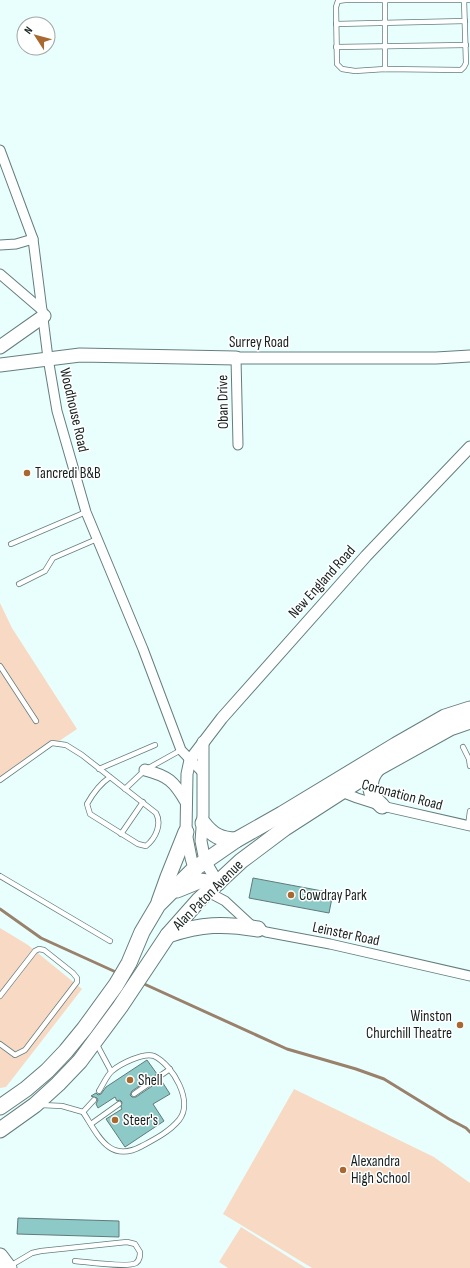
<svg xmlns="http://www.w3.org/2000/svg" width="470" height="1268" viewBox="0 0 470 1268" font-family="'Sofia Sans Condensed',sans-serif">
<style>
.green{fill:#f8dac4}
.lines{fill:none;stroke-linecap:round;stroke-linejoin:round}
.stream{stroke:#9a816c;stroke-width:3}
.building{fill:#8dc9c7;stroke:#617a79}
.service-casing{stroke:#657e7d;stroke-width:6}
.minor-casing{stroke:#657e7d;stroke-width:11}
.tertiary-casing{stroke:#657e7d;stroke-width:13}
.secondary-casing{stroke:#657e7d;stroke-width:15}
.primary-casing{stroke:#657e7d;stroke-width:17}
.service{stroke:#fff;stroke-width:4.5}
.minor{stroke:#fff;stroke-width:9}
.tertiary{stroke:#fff;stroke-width:11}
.secondary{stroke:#fff;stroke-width:13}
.primary{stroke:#fff;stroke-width:15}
.poi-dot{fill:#a86830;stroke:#fff;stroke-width:1.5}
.labels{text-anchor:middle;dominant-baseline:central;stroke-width:3;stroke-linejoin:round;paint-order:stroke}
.street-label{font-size:15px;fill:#16201f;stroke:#fff}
.poi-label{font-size:15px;fill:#16201f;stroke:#fff;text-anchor:start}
</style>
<rect width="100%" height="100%" fill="#e9fffe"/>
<!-- green -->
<g class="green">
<polygon points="0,603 12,628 77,729 0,781"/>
<polygon points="0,928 28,945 82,989 6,1087 0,1088"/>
<polygon points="294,1089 434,1157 470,1183 470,1268 312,1268 223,1214"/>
<polygon points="241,1227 306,1268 228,1268 219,1262"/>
</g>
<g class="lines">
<!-- stream -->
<g class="stream">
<polyline points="0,909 41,938 118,973"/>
<polyline points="142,983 287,1049 356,1069 384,1079 449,1119 466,1128 470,1132"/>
</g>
</g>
<!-- building -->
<g class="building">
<polygon points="253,878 333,893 329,913 249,898"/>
<polygon points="147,1060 157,1074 132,1091 130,1095 132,1097 136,1097 161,1080 170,1094 153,1104 164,1121 125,1147 106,1119 122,1109 121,1107 122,1102 120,1100 117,1101 115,1097 98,1108 96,1104 98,1100 97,1098 91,1096 96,1093 98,1095 101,1094 106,1087"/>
<polygon points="18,1218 119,1221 119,1237 17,1234"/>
</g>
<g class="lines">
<defs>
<g id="service">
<polyline points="464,0 466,63 464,67 461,70 385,69 355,71 342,69 337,64 336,7 338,1 345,0 470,0"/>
<polyline points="336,24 465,21"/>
<polyline points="336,47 466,45"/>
<polyline points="385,69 385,0"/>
<polyline points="11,544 86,512"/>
<polyline points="19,584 45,571 53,558 97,539"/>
<polyline points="0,666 36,721"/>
<polyline points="463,747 469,759 470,766"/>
<polyline points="99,769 155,745"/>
<path d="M 0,780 L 52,743 L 66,745 L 82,755 L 156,813 C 162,824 156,838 146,846 L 138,844 L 90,814 L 87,804 C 93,793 100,784 110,777"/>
<polyline points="125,789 145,770 181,750"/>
<polyline points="468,826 470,811"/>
<polyline points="121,834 143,802"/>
<polyline points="0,876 110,941"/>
<polyline points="0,996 35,951 39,949 44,950 73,973 77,978 77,982 25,1050 15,1055 0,1044"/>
<polyline points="96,1043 111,1071"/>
<polyline points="134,1094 170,1069"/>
<path d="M 41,1105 L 62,1106 L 83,1112 C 98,1135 109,1164 142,1146 C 155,1139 169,1132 179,1120 C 194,1102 173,1065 154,1056 C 144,1052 120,1064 112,1071 C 107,1075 103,1085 99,1091"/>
<polyline points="83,1112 94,1100"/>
<polyline points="91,1124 119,1104"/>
<path d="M 10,1266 L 32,1253 L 41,1251 L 127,1242 L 135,1244 L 140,1252 C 140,1256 140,1260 136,1263 C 127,1268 87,1262 75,1261"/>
</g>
<g id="minor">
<polyline points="0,150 33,239 48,358 57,411 86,512 143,649 181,750 203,773"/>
<polyline points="0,245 16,244 33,239"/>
<polyline points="0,274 42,310"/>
<polyline points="236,358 238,445"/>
<polyline points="339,791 357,798 382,806 470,826"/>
<polyline points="208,892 225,901 251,925 266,932 330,944 470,976"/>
</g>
<g id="tertiary">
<polyline points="236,358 436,358 470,356"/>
<polyline points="203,742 203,815 201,841 205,861 218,883"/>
<path d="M 145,770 C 168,776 174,781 186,802"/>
<polyline points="196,875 191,858 186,832 187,774 190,760 222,718 366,556 470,447"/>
</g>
<g id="secondary">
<polyline points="0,347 44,316"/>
<polyline points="0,365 80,355 236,358"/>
</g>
<g id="primary">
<path d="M 378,768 C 366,781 369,795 382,806"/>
<path d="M 203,823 C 212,835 221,840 236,840"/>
<polyline points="177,890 199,881 218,883"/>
<polyline points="159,902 168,877 186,832"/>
<path d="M 168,935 C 202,924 223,923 258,929"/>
<polyline points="0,1107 26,1089 47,1071 66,1051 84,1029 116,985 129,963 142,932 158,905 194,869 236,840 282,814 396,745 445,717 470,709"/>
<polyline points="0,1130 35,1105 58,1084 80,1061 120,1007 168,935 199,900 241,861 285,828 378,768 450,728 470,721"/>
<polyline points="0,1256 9,1268"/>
</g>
</defs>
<!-- service casing -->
<use href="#service" class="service-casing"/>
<!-- minor casing -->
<use href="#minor" class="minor-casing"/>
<!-- tertiary casing -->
<use href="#tertiary" class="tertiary-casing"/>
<!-- secondary casing -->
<use href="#secondary" class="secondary-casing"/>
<!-- primary casing -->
<use href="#primary" class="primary-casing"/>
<!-- service -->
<use href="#service" class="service"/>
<!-- minor -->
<use href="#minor" class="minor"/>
<!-- tertiary -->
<use href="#tertiary" class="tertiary"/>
<!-- secondary -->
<use href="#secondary" class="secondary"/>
<!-- primary -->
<use href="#primary" class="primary"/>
</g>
<!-- markers -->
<g class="poi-dot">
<circle cx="27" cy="473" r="4"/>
<circle cx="291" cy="895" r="4"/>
<circle cx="460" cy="1025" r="4"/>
<circle cx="130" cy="1080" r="4"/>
<circle cx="115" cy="1120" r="4"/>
<circle cx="343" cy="1170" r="4"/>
</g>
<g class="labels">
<!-- street labels -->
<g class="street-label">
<text x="259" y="342">Surrey Road</text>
<text transform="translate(223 402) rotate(-91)">Oban Drive</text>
<text transform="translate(74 410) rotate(77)">Woodhouse Road</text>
<text transform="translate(322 582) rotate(-48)">New England Road</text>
<text transform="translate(402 795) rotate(15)">Coronation Road</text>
<text transform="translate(208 895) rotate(-45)">Alan Paton Avenue</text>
<text transform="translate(346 934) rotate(12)">Leinster Road</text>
</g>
<!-- poi labels -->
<g class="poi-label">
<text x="35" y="473">Tancredi B&amp;B</text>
<text x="299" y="895">Cowdray Park</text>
<text x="452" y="1016" text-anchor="end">Winston<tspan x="452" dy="17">Churchill Theatre</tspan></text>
<text x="138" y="1080">Shell</text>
<text x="123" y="1120">Steer's</text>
<text x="351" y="1161">Alexandra<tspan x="351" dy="17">High School</tspan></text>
</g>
</g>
<!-- north arrow -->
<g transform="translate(36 36) rotate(306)"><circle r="19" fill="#ffffff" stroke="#a2a6a5"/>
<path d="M0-3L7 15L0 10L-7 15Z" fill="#a86830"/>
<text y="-6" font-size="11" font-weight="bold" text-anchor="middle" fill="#16201f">N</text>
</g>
</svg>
